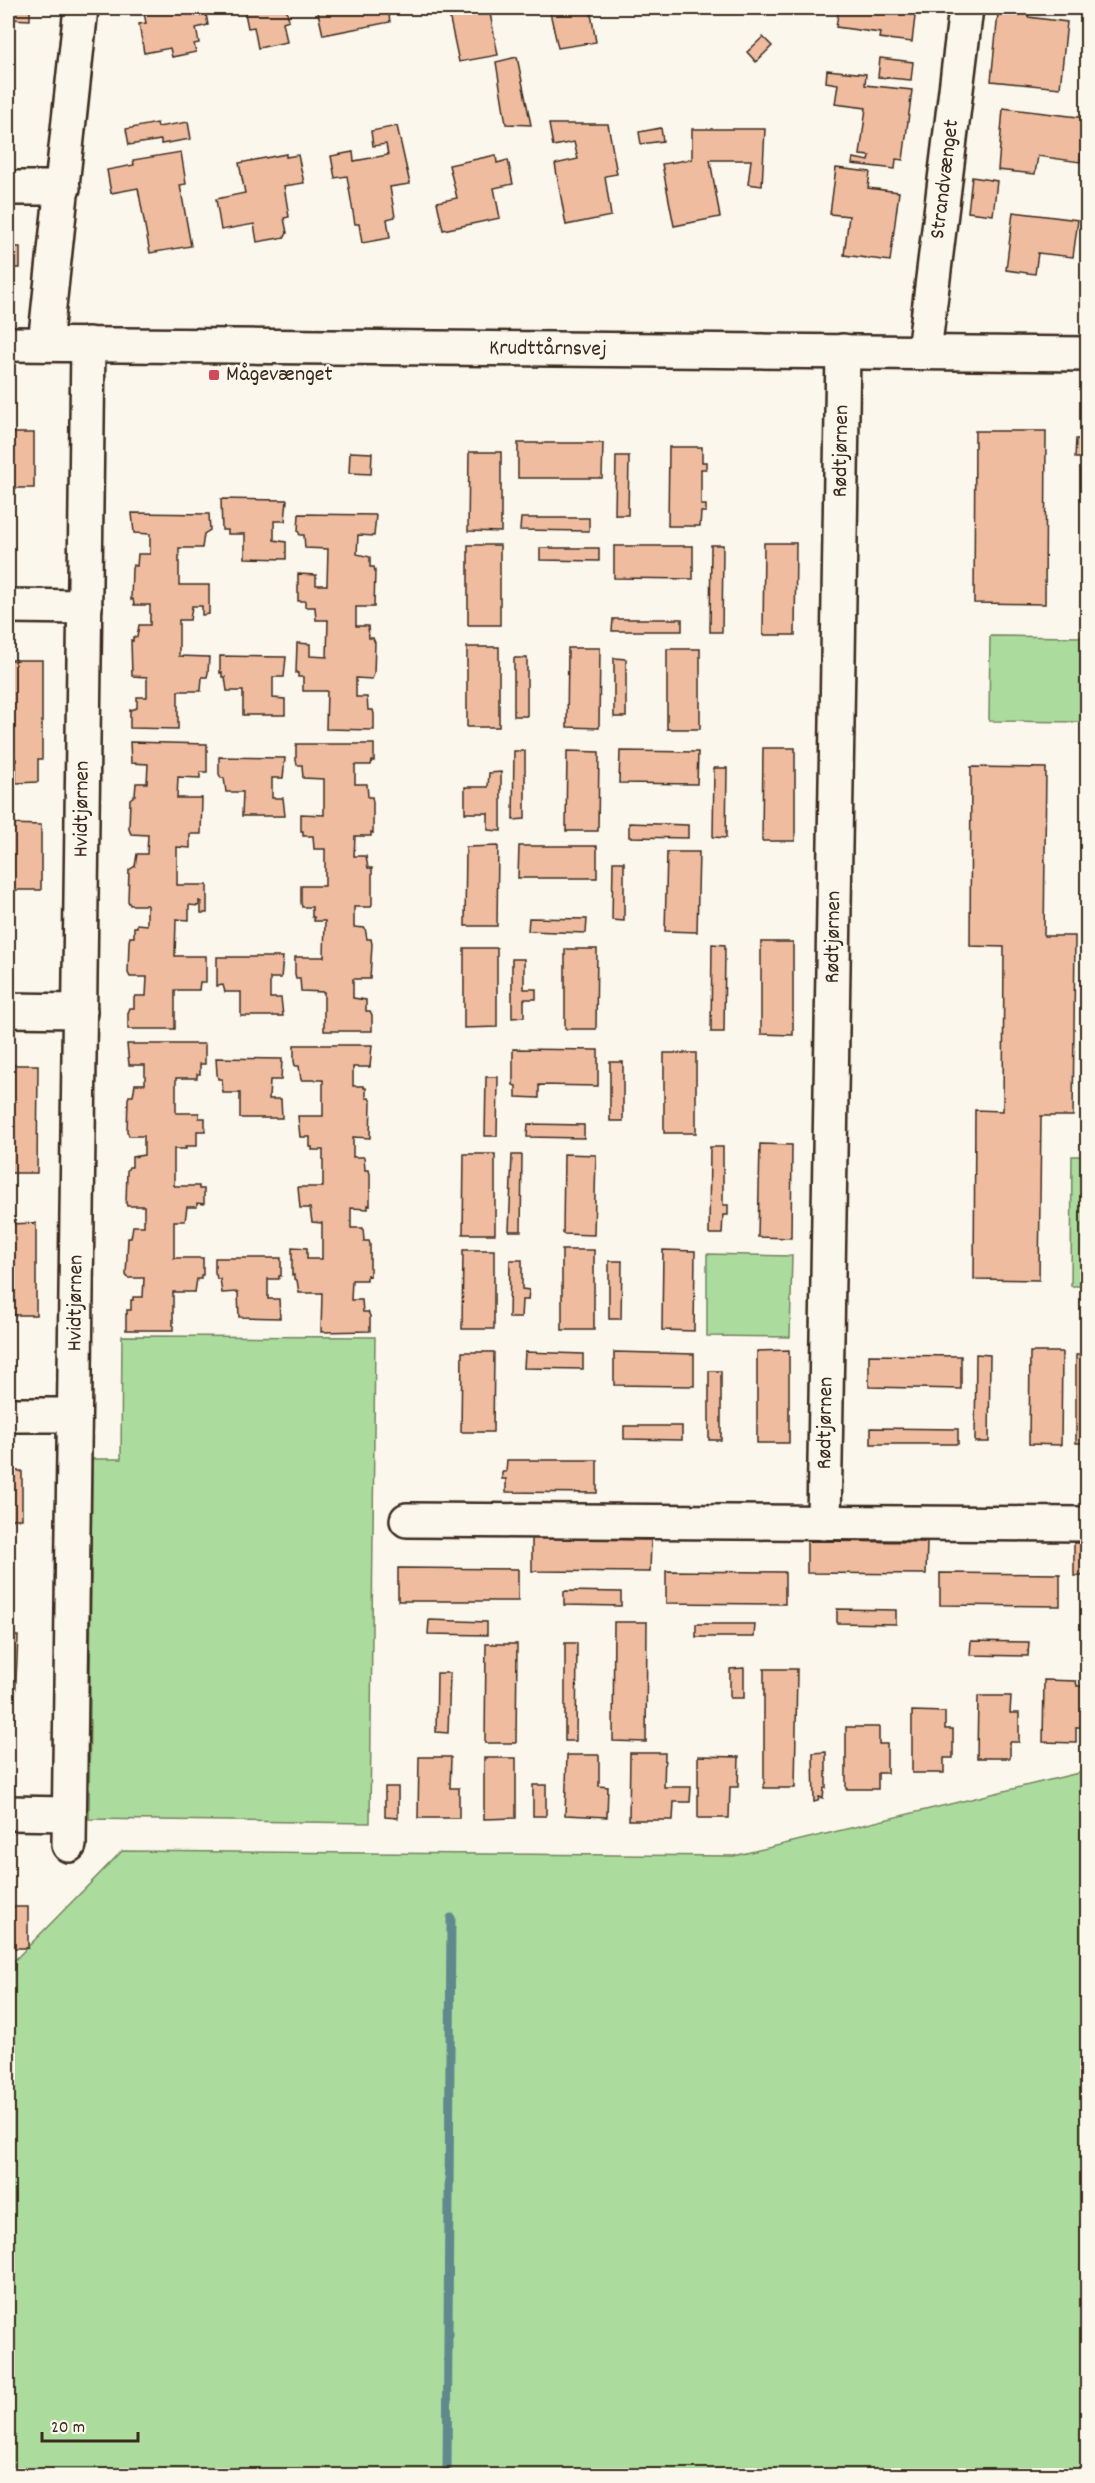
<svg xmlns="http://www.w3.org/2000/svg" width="1095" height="2483" viewBox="0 0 1095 2483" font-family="Dekko,sans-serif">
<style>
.green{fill:#abdc9d;stroke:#73835e;stroke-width:1.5}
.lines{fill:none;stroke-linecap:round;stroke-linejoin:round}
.stream{stroke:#61898e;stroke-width:9}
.building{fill:#efbca0;stroke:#3b2a1e;stroke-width:1.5}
.minor-casing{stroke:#3b2a1e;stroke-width:38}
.minor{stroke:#fbf7ec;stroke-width:33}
.poi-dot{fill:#d1495b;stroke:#fbf7ec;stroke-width:2}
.labels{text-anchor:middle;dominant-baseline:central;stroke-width:5;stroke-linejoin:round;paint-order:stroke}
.street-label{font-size:22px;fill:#3b2a1e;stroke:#fbf7ec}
.poi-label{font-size:22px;fill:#3b2a1e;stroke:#fbf7ec;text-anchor:start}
</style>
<rect width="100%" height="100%" fill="#fbf7ec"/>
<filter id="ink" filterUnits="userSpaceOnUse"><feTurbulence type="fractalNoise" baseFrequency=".0167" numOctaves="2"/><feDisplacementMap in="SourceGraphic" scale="12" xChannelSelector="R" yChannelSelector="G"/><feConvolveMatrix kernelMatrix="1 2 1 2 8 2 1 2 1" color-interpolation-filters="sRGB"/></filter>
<g filter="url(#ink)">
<!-- green -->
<g class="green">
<polygon points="990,636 1087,637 1087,722 989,721"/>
<polygon points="1072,1156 1087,1156 1087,1286 1071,1286"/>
<polygon points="707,1254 792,1256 790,1337 707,1336"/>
<polygon points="122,1336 375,1337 370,1823 89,1819 92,1459 121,1459"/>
<polygon points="1087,1771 1087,2475 8,2476 8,1967 122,1851 734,1856"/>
</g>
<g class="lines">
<!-- stream -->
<polyline class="stream" points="447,2476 451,1918"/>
</g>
<!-- building -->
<g class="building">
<polygon points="8,8 30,8 30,20 8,19"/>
<polygon points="143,8 205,8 208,25 196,28 199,43 194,44 196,52 172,57 170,48 144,53 139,24 146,23"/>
<polygon points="244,8 286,8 289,20 283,22 287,42 258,48 254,27 248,28"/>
<polygon points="317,8 388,8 390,22 323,35"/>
<polygon points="423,8 489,8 498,55 459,62 448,10 425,14"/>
<polygon points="549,8 590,8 596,42 558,48"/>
<polygon points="839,8 916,8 912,42 879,38 880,33 836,27"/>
<polygon points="1005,8 1029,8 1028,17 1067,22 1060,88 991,81 998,14 1005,14"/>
<polygon points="763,37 772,46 756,62 747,52"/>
<polygon points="517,57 531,125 506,124 496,62"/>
<polygon points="880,58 913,62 911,80 878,77"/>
<polygon points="827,70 866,74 865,85 912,90 903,160 896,159 895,169 852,164 853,158 869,161 870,156 860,155 866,108 835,104 838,84 826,82"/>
<polygon points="1003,108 1086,118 1080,162 1038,156 1035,174 998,170"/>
<polygon points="188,122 191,139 161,144 161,140 129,145 126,129 157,123 158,127"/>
<polygon points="549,124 608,124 617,174 605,176 611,216 566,225 555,164 578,159 574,142 553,146"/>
<polygon points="397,126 410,184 390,187 395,217 387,219 390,238 362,243 359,224 355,224 347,176 335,178 331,156 353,152 354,161 388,155 386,144 373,146 371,131"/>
<polygon points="661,128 663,141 641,144 639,132"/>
<polygon points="692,129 765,129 762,186 748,184 751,160 710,160 720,217 674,226 662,164 692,159"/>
<polygon points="181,152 186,184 180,185 191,246 150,253 138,188 111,193 107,170 134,165 133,160"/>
<polygon points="286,154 286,157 298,155 304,183 284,186 289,217 284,218 287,233 285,237 257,242 254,224 221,230 216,199 245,193 239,163"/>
<polygon points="496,155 497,163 508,160 513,184 494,188 500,218 443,230 437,202 457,198 449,165"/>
<polygon points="836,168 870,172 868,188 899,192 890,261 844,255 849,216 830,214"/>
<polygon points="972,177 997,181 993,215 968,212"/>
<polygon points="1013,212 1078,220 1073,257 1038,253 1035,274 1006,270"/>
<rect x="8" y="247" width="12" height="21"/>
<polygon points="975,431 1046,431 1045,604 974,603"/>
<rect x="8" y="433" width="26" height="55"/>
<polygon points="1076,439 1088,439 1088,458 1075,458"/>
<polygon points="518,443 603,443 602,478 518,478"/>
<polygon points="669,447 702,447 702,462 706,462 706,469 701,469 701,505 706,505 706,512 701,512 700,526 668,526"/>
<polygon points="350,452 372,453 371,474 349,473"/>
<polygon points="469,452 501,452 501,532 468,531"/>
<polygon points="616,456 629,456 628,515 615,515"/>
<polygon points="221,499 287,500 285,521 274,521 274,540 286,542 286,559 245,558 245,534 228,534 228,530 222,530"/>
<polygon points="132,513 209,514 210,530 204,534 202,548 179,548 179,585 209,585 209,614 202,615 202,606 192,606 190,620 179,620 179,656 209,657 208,673 207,677 202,677 201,691 178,691 178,729 130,728 130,710 137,708 137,697 147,697 147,677 132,676 131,640 133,641 133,637 137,637 139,625 150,625 150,605 134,605 133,599 131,600 132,569 133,565 137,566 138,554 150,554 150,534 134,533"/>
<polygon points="299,514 376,515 374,536 358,535 357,554 370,557 370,567 374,567 375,571 374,607 356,607 356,626 368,626 369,638 373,638 375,643 374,674 372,679 356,678 356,697 367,697 368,710 373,710 374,714 374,730 326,729 327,691 303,691 303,677 298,677 298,673 296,673 297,643 310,644 310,656 327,657 328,620 316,620 315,607 305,607 305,601 298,601 298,574 316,575 316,585 327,585 328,549 305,548 304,535 300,535 298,531"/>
<polygon points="521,518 589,518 589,531 520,530"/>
<polygon points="764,543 796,543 795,635 763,635"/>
<rect x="468" y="545" width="32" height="80"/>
<polygon points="711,545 723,545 722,632 710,632"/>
<polygon points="614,546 693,546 693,579 614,578"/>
<polygon points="540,548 599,548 599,561 540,560"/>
<polygon points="613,619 682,619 682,631 612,631"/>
<rect x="467" y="647" width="32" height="80"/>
<polygon points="568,648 600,648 599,728 567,727"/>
<rect x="667" y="649" width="33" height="80"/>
<polygon points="220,656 286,657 284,677 273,677 273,698 285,699 285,715 243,715 243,691 227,691 225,677 222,677 222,672 220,673"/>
<rect x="514" y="658" width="13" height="58"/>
<polygon points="614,658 626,659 626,717 614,717"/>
<polygon points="8,660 42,660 42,759 38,759 38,782 16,783 16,759 8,759"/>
<polygon points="130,742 207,744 207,772 200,772 200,778 178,777 177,798 202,798 201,834 190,834 190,848 177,847 177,885 207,885 207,913 201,913 201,902 199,901 199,906 189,905 189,920 176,919 175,956 206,956 206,982 200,982 199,990 175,990 175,1029 128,1029 128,1013 130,1008 134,1008 134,998 135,996 146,996 147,977 130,977 128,973 129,941 130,937 134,937 134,927 137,927 137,924 147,925 147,905 130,905 128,901 129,870 135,866 137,854 147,854 148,835 131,834 129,829 130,799 135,795 136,783 147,783 148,764 131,763"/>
<polygon points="296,744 374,744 374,761 372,761 371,765 355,765 355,784 367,784 368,797 372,797 373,802 373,833 371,832 371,836 355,836 354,856 366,856 368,868 372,868 372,904 371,907 354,907 354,927 365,928 367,939 371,939 372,944 370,979 353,979 353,998 366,1000 366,1011 370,1011 372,1015 372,1031 324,1031 324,992 301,991 300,978 296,978 295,974 295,957 324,957 325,921 314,921 314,917 312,917 312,907 302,907 301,903 301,886 325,886 325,849 314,849 313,836 303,836 303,831 301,831 301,814 324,815 324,779 303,778 302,765 297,765 296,760"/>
<polygon points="763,748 795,748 795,841 762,841"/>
<polygon points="514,751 525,751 525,819 513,820"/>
<polygon points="567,751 599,752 598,831 566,831"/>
<polygon points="620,751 698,752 697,784 619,783"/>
<polygon points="219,757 285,758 283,778 272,778 272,798 283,798 285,816 242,816 243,792 226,792 224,778 221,778 219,774"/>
<polygon points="971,767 1046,768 1044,936 1075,936 1073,1116 1041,1116 1039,1280 974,1279 975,1110 1003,1111 1004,947 970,946"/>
<polygon points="714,768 727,768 726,838 713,837"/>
<polygon points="501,772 501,831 488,830 488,813 465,813 465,787 488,787 489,773"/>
<polygon points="629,823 688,825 688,838 629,837"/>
<polygon points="8,824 41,825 41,890 8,890"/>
<polygon points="498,846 497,926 465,926 466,847"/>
<polygon points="519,846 597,846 597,878 518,878"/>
<polygon points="667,852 699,852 697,932 665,931"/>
<polygon points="613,862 624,862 624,921 612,920"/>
<polygon points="529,918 587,919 586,933 528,931"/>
<polygon points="761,942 793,942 793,1035 761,1034"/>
<polygon points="712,944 725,945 724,1032 711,1032"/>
<polygon points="464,948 497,948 497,1027 464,1028"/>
<polygon points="565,949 597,949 596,1029 565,1029"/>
<polygon points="217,957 283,957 281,978 270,978 270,998 281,998 283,1016 241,1016 241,992 225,992 223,985 217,986"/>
<polygon points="512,959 524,959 524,989 536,989 536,999 524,999 524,1017 512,1018"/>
<polygon points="127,1044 205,1044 205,1064 200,1064 200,1074 197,1074 197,1078 176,1078 176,1113 199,1113 199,1118 205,1118 205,1131 197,1131 197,1146 185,1146 186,1149 174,1149 174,1186 199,1186 199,1189 204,1189 204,1204 197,1203 197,1207 187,1207 185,1221 174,1221 174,1258 203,1258 203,1275 201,1275 201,1279 197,1279 195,1292 173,1292 173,1330 126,1330 126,1314 127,1314 127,1310 131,1310 131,1300 133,1300 133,1297 143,1297 144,1278 128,1278 126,1275 128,1238 131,1238 133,1226 144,1226 144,1206 127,1206 126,1203 127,1171 129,1167 132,1167 132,1157 144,1155 144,1136 129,1136 127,1131 128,1099 129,1096 133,1096 135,1084 145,1084 145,1065 129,1065"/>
<polygon points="294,1045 372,1045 370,1067 353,1067 353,1086 364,1086 364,1088 366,1088 366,1098 369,1098 371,1102 370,1138 353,1137 353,1157 364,1157 365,1170 369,1170 370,1174 370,1206 368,1205 368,1209 351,1208 351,1228 363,1228 364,1241 369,1241 370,1244 370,1276 367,1275 367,1280 352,1280 351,1300 362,1300 363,1312 368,1312 370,1316 370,1331 321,1332 322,1293 299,1293 297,1280 294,1279 294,1275 292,1275 292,1247 307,1248 307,1259 322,1259 322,1223 312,1222 310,1208 300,1208 298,1187 323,1187 323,1150 312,1150 312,1147 310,1147 310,1137 300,1137 298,1116 323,1116 323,1080 301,1080 299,1066 295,1066 294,1061"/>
<polygon points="513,1049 598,1050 598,1086 539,1085 539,1098 516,1097 516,1086 513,1085"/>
<rect x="664" y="1053" width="32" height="80"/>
<polygon points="216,1058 282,1059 281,1080 270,1080 269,1099 281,1099 282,1118 240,1118 240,1093 223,1093 222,1079 218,1079 217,1074"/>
<rect x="610" y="1062" width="13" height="59"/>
<polygon points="8,1065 38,1065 37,1173 8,1173"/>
<polygon points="486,1077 498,1077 497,1136 485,1136"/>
<polygon points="528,1124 584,1125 584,1138 527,1137"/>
<polygon points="760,1144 792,1145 791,1238 758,1237"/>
<polygon points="710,1147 723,1147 723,1205 728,1205 728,1215 723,1215 722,1234 709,1234"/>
<polygon points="464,1154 495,1154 495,1234 463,1234"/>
<polygon points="564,1154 596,1155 594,1235 563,1234"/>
<polygon points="512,1155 522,1155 521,1231 509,1231"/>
<polygon points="36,1223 36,1315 8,1315 8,1224"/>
<polygon points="463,1250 494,1250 494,1329 462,1329"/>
<rect x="562" y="1250" width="32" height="80"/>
<polygon points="663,1250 695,1251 694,1331 662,1330"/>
<polygon points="215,1258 281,1258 281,1276 279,1276 279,1279 268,1279 268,1299 279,1299 280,1318 239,1317 238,1292 222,1293 220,1279 217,1279 216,1274 215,1274"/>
<polygon points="510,1260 522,1260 522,1289 529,1290 528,1300 522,1300 521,1318 509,1318"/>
<polygon points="609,1261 622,1261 621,1319 609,1319"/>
<polygon points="789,1350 789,1443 757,1443 757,1351"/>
<polygon points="462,1352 494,1352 493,1432 461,1432"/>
<polygon points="525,1352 583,1354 583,1369 524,1368"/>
<polygon points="614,1352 694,1354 694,1386 614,1385"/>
<polygon points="1030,1352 1062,1352 1061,1445 1029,1444"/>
<polygon points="976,1354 990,1355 989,1442 975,1442"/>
<polygon points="869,1355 961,1356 961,1389 869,1387"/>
<rect x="1076" y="1355" width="12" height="88"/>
<rect x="709" y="1371" width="12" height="69"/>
<polygon points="624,1426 682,1426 682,1440 624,1439"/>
<polygon points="871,1428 958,1429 958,1444 871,1444"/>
<polygon points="507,1460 597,1460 597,1493 506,1492 506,1479 502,1479 502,1472 506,1472"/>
<polygon points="8,1471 22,1471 22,1519 11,1519 11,1536 8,1536"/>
<polygon points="532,1538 651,1540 650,1572 532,1571"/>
<polygon points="807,1541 927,1542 926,1574 807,1573"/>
<rect x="1074" y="1543" width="14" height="33"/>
<polygon points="398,1568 518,1569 518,1601 398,1601"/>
<polygon points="666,1571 785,1572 785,1604 666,1603"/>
<polygon points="940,1573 1060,1574 1060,1606 940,1605"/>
<polygon points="564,1591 621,1592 621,1606 564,1605"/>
<polygon points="837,1609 896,1610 896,1624 837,1623"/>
<polygon points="429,1620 487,1622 487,1635 428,1634"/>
<polygon points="614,1622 647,1622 646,1742 613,1741"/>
<polygon points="696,1624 755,1624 754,1637 696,1637"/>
<polygon points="8,1636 18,1636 14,1724 8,1724"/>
<polygon points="971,1641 1029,1642 1028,1656 970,1655"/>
<polygon points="565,1643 577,1643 576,1741 565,1741"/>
<polygon points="486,1644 517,1644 516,1743 485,1743"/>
<polygon points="744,1668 744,1698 730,1698 730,1669"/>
<polygon points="764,1669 797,1669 795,1788 764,1788"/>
<polygon points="437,1673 450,1673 448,1733 436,1732"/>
<polygon points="1044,1680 1076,1681 1077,1686 1086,1686 1085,1727 1076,1727 1076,1743 1043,1742"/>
<polygon points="978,1696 1011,1696 1010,1713 1019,1713 1019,1742 1010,1742 1010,1758 977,1758"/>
<polygon points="912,1711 945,1712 945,1729 953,1729 953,1758 944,1758 944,1773 912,1773"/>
<polygon points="846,1727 879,1727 879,1744 887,1744 887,1773 878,1773 878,1789 846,1789"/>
<polygon points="826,1752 826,1788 824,1788 823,1798 819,1797 818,1801 814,1802 813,1753"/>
<polygon points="630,1753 665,1753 664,1787 691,1787 690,1802 674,1802 673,1820 629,1820"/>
<polygon points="567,1755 599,1755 599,1786 608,1787 607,1817 565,1815"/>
<polygon points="698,1756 739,1757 738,1787 730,1787 729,1818 698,1818"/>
<polygon points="419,1757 451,1757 450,1788 459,1788 459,1818 418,1818"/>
<polygon points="484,1758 516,1758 516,1818 484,1819"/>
<rect x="533" y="1785" width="13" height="31"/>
<polygon points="385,1787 398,1787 398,1818 385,1817"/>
<rect x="8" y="1907" width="20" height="41"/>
</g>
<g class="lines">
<defs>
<g id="minor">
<polyline points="8,188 63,188"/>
<path id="s1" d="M 8,344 L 1088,354"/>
<polyline points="45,344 81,8"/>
<path id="s2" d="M 924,352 L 966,8"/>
<polyline points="8,606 85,607"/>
<polyline points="8,1010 80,1011"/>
<polyline points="8,1415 74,1415"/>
<polyline points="407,1520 1088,1524"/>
<path id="s3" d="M 824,1523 L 843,351"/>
<polyline points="8,1813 69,1814"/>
<path id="s4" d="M 69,1845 L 88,344"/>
</g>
</defs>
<!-- minor casing -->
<use href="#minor" class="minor-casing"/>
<!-- minor -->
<use href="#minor" class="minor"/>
</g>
</g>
<!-- markers -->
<rect class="poi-dot" x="208" y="369" width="12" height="12" rx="3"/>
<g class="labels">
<!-- street labels -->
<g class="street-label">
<text stroke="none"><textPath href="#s2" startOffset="174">Strandvænget</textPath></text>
<text stroke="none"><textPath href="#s1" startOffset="540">Krudttårnsvej</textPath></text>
<text stroke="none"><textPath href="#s3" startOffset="1072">Rødtjørnen</textPath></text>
<text stroke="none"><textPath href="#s4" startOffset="1036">Hvidtjørnen</textPath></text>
<text stroke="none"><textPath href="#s3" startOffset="586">Rødtjørnen</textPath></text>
<text stroke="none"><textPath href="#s4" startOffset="542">Hvidtjørnen</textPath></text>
<text stroke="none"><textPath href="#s3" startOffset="100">Rødtjørnen</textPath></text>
</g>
<!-- poi labels -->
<g class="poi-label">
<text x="226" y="375">Mågevænget</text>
</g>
</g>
<!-- margin -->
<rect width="1095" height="2483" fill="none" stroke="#fbf7ec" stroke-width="30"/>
<rect x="15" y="15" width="1065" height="2453" fill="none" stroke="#3b2a1e" stroke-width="2" filter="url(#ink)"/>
<!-- scale -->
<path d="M42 2432v9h96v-9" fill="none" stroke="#3b2a1e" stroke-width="3"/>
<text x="51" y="2432" font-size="18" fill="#3b2a1e" stroke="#fbf7ec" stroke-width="4.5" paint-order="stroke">20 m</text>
</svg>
